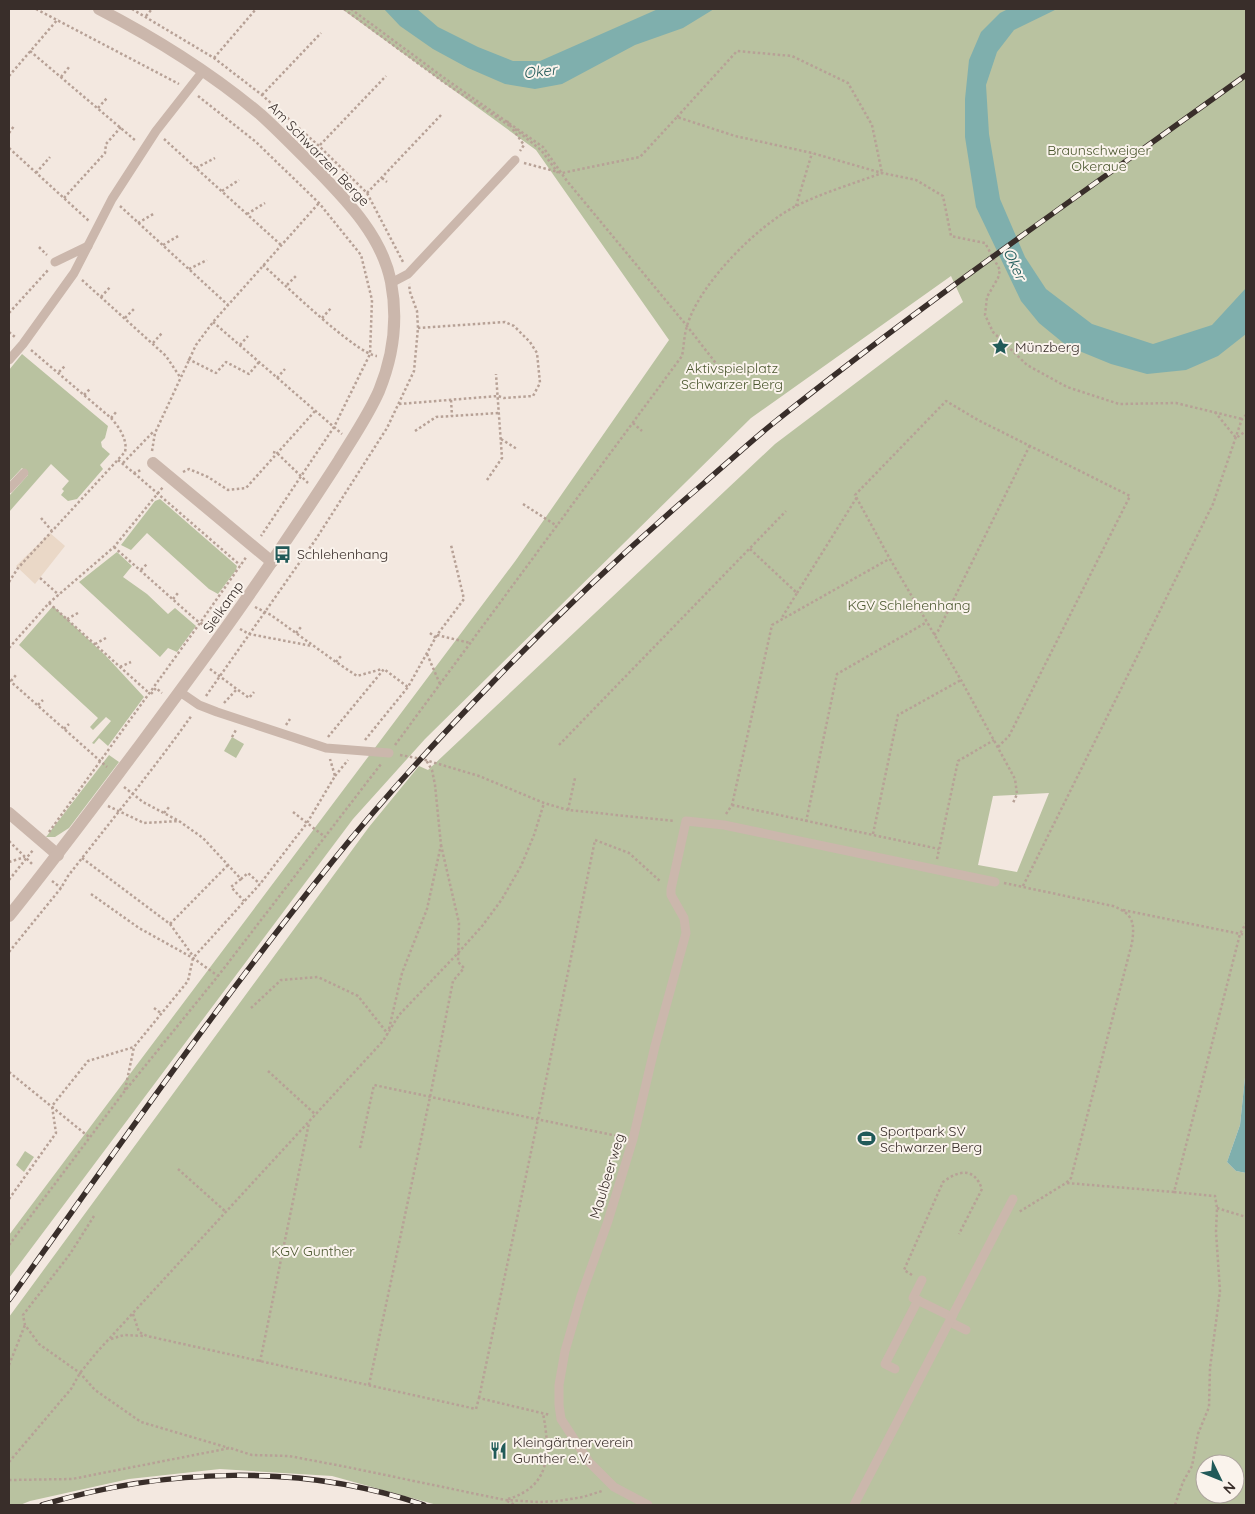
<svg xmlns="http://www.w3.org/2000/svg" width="1255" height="1514" viewBox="0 0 1255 1514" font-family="Quicksand,sans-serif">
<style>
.green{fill:#b9c2a0;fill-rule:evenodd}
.plaza{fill:#ead8c7}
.water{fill:#7fafad}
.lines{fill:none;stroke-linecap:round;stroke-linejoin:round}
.path{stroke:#b7a196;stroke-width:2.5;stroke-dasharray:2.5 2.5;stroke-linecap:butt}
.service{stroke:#cbb7ac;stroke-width:9}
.minor{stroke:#cbb7ac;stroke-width:12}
.rail-casing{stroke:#392e2a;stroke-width:5.5}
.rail{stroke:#faf3ec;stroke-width:4;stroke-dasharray:11;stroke-linecap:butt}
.labels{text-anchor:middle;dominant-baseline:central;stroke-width:4;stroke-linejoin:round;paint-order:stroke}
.park-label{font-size:14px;fill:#4b572f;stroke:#faf3ec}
.street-label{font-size:14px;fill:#392e2a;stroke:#faf3ec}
.poi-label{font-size:14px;fill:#392e2a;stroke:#faf3ec;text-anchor:start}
.water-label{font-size:15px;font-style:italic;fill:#215a59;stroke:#faf3ec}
</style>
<rect width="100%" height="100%" fill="#f3e8e0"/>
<!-- green -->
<g class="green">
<path d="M 342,9 L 1246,9 L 1246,1068 L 1240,1125 L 1227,1162 L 1236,1171 L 1246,1173 L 1246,1505 L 437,1505 L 332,1476 L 220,1469 L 129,1479 L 30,1501 L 20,1505 L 9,1505 L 9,1317 L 369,827 L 419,766 L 428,770 L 775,444 L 963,302 L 951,276 L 751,418 L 425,739 L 353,819 L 9,1278 L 9,1235 L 516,560 L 669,340 L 536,150 ZM 1049,793 L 1017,872 L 978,865 L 993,796 ZM 1205,1464 L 1235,1464 L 1235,1494 L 1205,1494 Z"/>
<polygon points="22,354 108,426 105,438 101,442 102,447 110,454 100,465 103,469 77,499 68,501 61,495 64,491 62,489 69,481 51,464 9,512 9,496 28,475 22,468 9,482 9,370"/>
<polygon points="160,499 237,566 236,570 218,594 209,589 147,533 131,550 121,545 155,501"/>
<polygon points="117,552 132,566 123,577 147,594 168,614 175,608 196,626 177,652 168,648 160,657 79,582"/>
<polygon points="53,606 106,656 144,697 108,746 99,738 94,744 92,743 111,721 106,717 93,730 90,727 98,718 19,645"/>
<polygon points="232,737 244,744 236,758 224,751"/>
<polygon points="109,755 119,762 69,828 55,837 46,837"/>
<polygon points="25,1151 34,1157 24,1172 16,1165"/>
</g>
<!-- plaza -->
<polygon class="plaza" points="50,533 65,546 35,584 16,566"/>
<!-- water -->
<g class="water">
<polygon points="384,9 417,9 438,27 478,47 513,61 540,61 658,9 714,9 683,28 635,45 562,84 535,89 505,84 468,68 433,49 400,26"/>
<polygon points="1008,9 1057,9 1014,30 997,52 986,85 989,134 1000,199 1025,257 1046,289 1092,324 1153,344 1212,325 1246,288 1246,334 1218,356 1186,370 1147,374 1111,364 1067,346 1039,323 1021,301 976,207 965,137 965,99 969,60 981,32 1000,13"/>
<polygon points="1246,1068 1246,1173 1236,1171 1227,1162 1240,1125"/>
</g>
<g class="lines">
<!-- path -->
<g class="path">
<polyline points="36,9 179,84"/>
<polyline points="132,9 214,58 262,95 319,146 367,193 403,262"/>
<polyline points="344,9 445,83 510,126"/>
<polyline points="351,9 447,80 543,147 567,181 687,326 725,375 735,373"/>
<polyline points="146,16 152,9"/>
<polyline points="30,51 136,141"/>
<polyline points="214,58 256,9"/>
<polyline points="9,76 58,19"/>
<polyline points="61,77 70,66"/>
<polyline points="262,95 321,33"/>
<polyline points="198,96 256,142 319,203 361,255 372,300 370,354 334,427 261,536"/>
<polyline points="98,108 107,98"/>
<polyline points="677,117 737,51 792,56 848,83 872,125 882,173"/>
<polyline points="507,121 524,145 520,151"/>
<polyline points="515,129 541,150 558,173"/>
<polyline points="9,133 14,126"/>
<polyline points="164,139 281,245"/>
<polyline points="320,145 386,76"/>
<polyline points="9,148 89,221"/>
<polyline points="524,163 562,173 640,157 677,117 735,136 812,153 882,173 916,180 943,196 951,236 985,243 1000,270 998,278 987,297 985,315 993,332 1027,365 1067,387 1119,404 1176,403 1242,419"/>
<polyline points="196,168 215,158"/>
<polyline points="36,173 50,157"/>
<polyline points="382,178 387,182"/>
<polyline points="222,191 239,180"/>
<polyline points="367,193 441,115"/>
<polyline points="64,198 105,153 106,144 121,127"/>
<polyline points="120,206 228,305"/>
<polyline points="796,206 812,153"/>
<polyline points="247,214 265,203"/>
<polyline points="138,223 155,213"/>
<polyline points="163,245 180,235"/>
<polyline points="39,247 47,255"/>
<path d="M 263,265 C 283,283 356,354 377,356"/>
<polyline points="189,269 207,260"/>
<polyline points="82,280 166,356 180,377"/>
<polyline points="287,285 296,276"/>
<polyline points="101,297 111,286"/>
<polyline points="9,313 49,269"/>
<polyline points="125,318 135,308"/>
<polyline points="322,318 332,307"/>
<polyline points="213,322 342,434"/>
<polyline points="9,332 15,337"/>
<polyline points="153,343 162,333"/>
<polyline points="240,345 248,336"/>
<polyline points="188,359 216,373 226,362 249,374 259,362"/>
<polyline points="59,372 66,365"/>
<polyline points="277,378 285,369"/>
<polyline points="84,395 91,388"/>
<polyline points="451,400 452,416"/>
<polyline points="399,404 498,396 504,398 533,396 540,383 537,353 530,342 514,326 505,322 418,328"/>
<polyline points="1215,412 1236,438 1246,431"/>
<polyline points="111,418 117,411"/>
<polyline points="633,423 642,431"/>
<polyline points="415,431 436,417 499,413"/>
<polyline points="501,439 517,449"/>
<polyline points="152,451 155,433 196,345 213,322 319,203"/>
<polyline points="273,452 277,453 308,483"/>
<polyline points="118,460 134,473 141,470"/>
<polyline points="123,463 154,431"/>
<polyline points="183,472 189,469 208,477 228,490 246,488 315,411"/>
<polyline points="134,473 240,565"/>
<polyline points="487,480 502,458 496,374"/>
<polyline points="523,504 557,526"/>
<polyline points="41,518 52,531"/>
<polyline points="114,547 196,620 210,629"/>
<polyline points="750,549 797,593 781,619"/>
<polyline points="141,570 147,564"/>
<polyline points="40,578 59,595"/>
<path d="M 9,582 L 18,568 L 125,452 C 128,439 118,426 111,418 L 31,350"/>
<polyline points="797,593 857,497"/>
<polyline points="173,599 178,593"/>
<polyline points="49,603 149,693"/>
<polyline points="255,607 271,615 336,662 357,676 382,669"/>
<polyline points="67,619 78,613"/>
<polyline points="240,629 249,634 312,646"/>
<polyline points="296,633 301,627"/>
<polyline points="430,633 436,638"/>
<polyline points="437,635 470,643"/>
<polyline points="934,635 938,631 1030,445"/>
<polyline points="95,644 106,638"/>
<polyline points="9,648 49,603 114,547 163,487"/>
<polyline points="427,654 440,684"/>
<polyline points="336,662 341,656"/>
<polyline points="120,667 131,662"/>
<polyline points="210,669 249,698 254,692"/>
<polyline points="9,680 107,767"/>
<polyline points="11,681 16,675"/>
<polyline points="151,694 156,688 162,693"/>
<polyline points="206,696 316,539 387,428 414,371 418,328 417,311 410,292 409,284"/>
<polyline points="224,703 237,689"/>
<polyline points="38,705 43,700"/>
<polyline points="286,725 290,719"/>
<polyline points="64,729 69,724"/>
<polyline points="232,737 236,730"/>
<polyline points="328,737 384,669 408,687"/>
<polyline points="365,740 408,687 437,635 464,599 451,545"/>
<path d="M 395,745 L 682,356 C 684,346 684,335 687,326 C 699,284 758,225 796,206 C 822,193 855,183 882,173"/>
<polyline points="559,745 786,511"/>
<polyline points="998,747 1009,736 1130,496 978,420 946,401 855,495 890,559 961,680 1015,779 1017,794 1013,803"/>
<polyline points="400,755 422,759 479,776 544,803 568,810 675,821"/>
<polyline points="335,776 348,760"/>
<polyline points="124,787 143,802 179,821 203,838 241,879 248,873 260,884"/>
<polyline points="732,805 939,849"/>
<polyline points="108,806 144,823 179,821"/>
<polyline points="568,810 575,778"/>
<polyline points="293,812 325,837"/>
<polyline points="164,813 170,806"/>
<polyline points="726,814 732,805 772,625 889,559"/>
<polyline points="806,822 837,674 927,622"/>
<polyline points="49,832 200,623 247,556"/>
<polyline points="873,834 898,715 961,680"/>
<polyline points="9,841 32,864"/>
<polyline points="82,858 170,924 193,956"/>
<polyline points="937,859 958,761 994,740"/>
<polyline points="9,862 25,857"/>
<polyline points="241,879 231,887 244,901"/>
<polyline points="9,880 33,850"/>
<polyline points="52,881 61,888"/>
<path d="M 1004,883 L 1113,906 C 1133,914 1135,922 1132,943 L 1071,1178 L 1066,1183 L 1019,1212"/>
<polyline points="1023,886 1202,526 1213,504 1242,419 1246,415"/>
<polyline points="91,894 139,928 193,958 218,976"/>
<polyline points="1123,910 1246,935"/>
<polyline points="170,924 228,865"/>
<path d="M 9,952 L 61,888 L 68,876 C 110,822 153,770 192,715"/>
<polyline points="154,1008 162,1014"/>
<polyline points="251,1008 281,980 318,977 358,996 388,1034"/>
<polyline points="389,1029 402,973 427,909 441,845 435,785 432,770 426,760"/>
<polyline points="268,1071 316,1115"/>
<polyline points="9,1072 89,1137"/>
<polyline points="125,1090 134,1047"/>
<polyline points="360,1148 374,1085 622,1137"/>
<polyline points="178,1169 226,1212"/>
<polyline points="1067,1183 1174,1192 1240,934 1246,923"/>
<polyline points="1174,1192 1215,1196 1217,1208 1216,1232 1220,1291 1210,1368 1209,1407 1198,1434 1192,1466 1183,1482 1175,1505"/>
<polyline points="9,1199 56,1133 52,1106 88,1061 134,1047 188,981 193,958 260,884 307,823 335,776 330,759"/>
<polyline points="1217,1208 1246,1217"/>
<polyline points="94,1216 70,1254 23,1315 25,1325 39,1344 80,1373 95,1390 141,1422 229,1448"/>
<polyline points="9,1245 124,1092 218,976 381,764"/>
<path d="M 912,1275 L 904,1270 L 943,1182 C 959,1170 974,1167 982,1189 L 959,1234"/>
<polyline points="133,1314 139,1332 147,1336 476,1409 479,1398 550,1415"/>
<polyline points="111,1339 124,1335 145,1336"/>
<polyline points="260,1362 309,1123"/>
<polyline points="9,1365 25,1325"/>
<polyline points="369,1385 430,1097 453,981 464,968 458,962 459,923 441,845"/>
<polyline points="479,1398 538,1119 595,840 629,853 661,882"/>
<polyline points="9,1462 71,1389 80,1373 97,1352 383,1041 399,1015 458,953 483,925 502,899 521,866 534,835 544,803"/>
<polyline points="9,1480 72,1479 230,1448 252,1455 289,1456 347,1467 505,1500 539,1502 558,1501 583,1497 602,1491"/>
<path d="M 508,1499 C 552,1486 550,1451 543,1413"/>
<polyline points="507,1501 515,1505"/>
</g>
<!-- service -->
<g class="service">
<polyline points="55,262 88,246"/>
<polyline points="391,283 408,274 515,160"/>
<polyline points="9,360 23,344 74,273 112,199 156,131 203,71"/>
<polyline points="9,489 24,473"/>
<polyline points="180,692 199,705 217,712 326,748 389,753"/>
<polyline points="922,1280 913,1298 952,1317"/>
<polyline points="950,1322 966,1330"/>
<polyline points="895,1369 885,1364 918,1300"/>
<polyline points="648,1505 614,1487 589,1462 561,1419 559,1405 559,1385 565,1351 581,1296 608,1221 633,1139 655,1046 686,933 684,918 671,895 671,889 686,821 724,825 995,882"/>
<polyline points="854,1505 1013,1199"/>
</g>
<!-- minor -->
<g class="minor">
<polyline points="153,463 272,562"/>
<polyline points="9,813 58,855"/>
<path d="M 9,916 C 54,860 97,802 140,745 C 189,679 238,613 283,545 C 302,517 320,490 338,462 C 352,439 368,416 379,391 C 393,357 398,319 391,282 C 382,237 349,203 318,171 C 299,152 280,132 260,114 C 211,73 155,38 99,9"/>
</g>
<defs>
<g id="rail">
<path d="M 9,1300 C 113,1155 215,1007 328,867 C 379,803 435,742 492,683 C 559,613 630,546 704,483 C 726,464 748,444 771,425 C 924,302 1087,190 1246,75"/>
<path d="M 42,1505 C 164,1468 302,1463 424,1505"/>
</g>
</defs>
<!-- rail casing -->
<use href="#rail" class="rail-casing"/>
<!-- rail -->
<use href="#rail" class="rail"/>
</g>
<!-- icons -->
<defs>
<symbol id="sight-bare" viewBox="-9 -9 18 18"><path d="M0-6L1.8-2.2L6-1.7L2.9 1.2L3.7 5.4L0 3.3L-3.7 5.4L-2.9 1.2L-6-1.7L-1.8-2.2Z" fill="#215a59" stroke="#faf3ec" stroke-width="2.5" paint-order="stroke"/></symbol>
<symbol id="bus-bare" viewBox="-9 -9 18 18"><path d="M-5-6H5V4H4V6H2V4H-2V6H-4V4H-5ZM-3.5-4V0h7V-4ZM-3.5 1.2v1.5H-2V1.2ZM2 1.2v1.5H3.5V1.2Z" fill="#215a59" stroke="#faf3ec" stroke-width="2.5" paint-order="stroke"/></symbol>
<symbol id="stadium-bare" viewBox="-9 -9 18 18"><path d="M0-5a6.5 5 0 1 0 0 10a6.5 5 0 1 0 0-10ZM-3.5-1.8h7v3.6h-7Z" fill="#215a59" stroke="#faf3ec" stroke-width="2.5" paint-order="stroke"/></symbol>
<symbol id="restaurant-bare" viewBox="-9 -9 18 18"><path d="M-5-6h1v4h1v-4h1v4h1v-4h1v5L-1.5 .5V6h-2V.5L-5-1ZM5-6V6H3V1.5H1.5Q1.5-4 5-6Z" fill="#215a59" stroke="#faf3ec" stroke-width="2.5" paint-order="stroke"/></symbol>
</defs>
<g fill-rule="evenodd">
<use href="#sight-bare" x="988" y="334" width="25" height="25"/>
<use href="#bus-bare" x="270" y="542" width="25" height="25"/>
<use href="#stadium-bare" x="854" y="1126" width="25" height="25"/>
<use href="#restaurant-bare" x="486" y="1438" width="25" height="25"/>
</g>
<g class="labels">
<!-- park labels -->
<g class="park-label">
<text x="1099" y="150">Braunschweiger<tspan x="1099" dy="16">Okeraue</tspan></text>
<text x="732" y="368">Aktivspielplatz<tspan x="732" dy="16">Schwarzer Berg</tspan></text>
<text x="909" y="605">KGV Schlehenhang</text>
<text x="313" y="1251">KGV Gunther</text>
</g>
<!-- street labels -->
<g class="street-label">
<text transform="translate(319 154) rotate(46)">Am Schwarzen Berge</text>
<text transform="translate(223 607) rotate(-55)">Sielkamp</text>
<text transform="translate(607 1176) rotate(-73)">Maulbeerweg</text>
</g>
<!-- poi labels -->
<g class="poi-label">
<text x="1015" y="347">Münzberg</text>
<text x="297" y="554">Schlehenhang</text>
<text x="880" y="1131">Sportpark SV<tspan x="880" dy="16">Schwarzer Berg</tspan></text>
<text x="513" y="1442">Kleingärtnerverein<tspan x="513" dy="16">Gunther e.V.</tspan></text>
</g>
<!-- water labels -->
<g class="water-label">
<text transform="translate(540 71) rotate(-7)">Oker</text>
<text transform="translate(1015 264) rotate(65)">Oker</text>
</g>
</g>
<!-- border -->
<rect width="1255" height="1514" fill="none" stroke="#392e2a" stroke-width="20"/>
<!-- north arrow -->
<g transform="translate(1220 1479) rotate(133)"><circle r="24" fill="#faf3ec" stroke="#ada49e"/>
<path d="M0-4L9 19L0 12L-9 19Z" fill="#215a59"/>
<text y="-8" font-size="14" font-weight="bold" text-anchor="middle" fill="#392e2a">N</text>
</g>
</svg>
